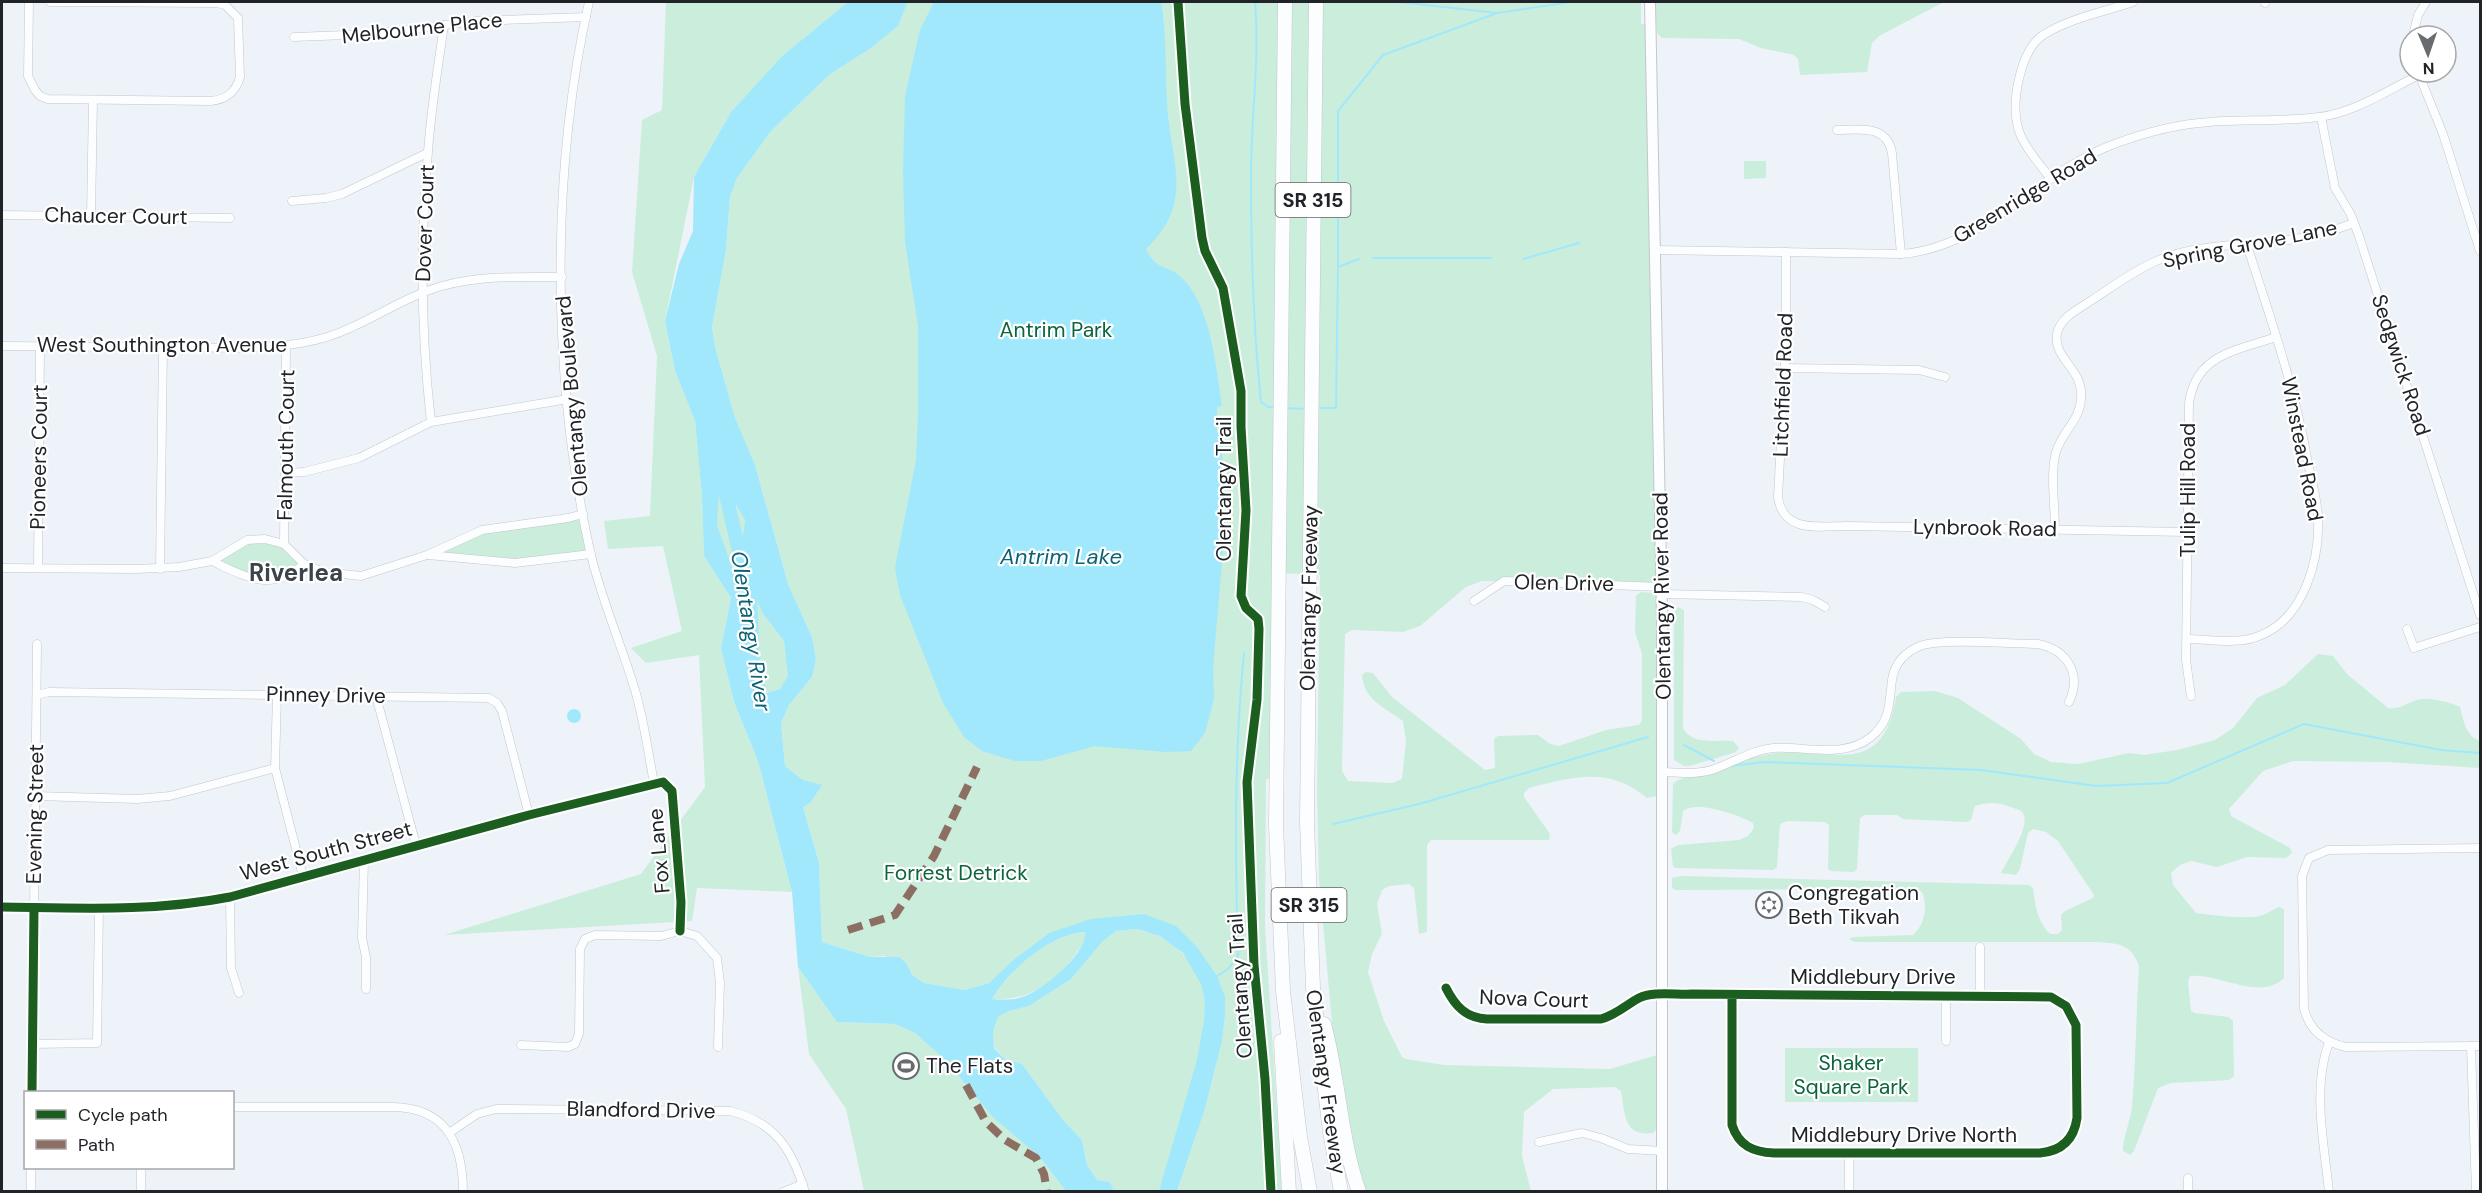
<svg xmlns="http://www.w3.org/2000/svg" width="2482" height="1193" viewBox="0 0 2482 1193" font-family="'DM Sans',sans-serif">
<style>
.green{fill:#cbeddb}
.water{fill:#a1e8fd;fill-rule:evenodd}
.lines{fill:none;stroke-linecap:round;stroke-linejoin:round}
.stream{stroke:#a1e8fd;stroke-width:2}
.river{stroke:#a1e8fd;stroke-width:14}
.minor-casing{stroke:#c3c6ca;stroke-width:9}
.secondary-casing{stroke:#c3c6ca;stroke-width:12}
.motorway-casing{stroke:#c3c6ca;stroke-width:15}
.minor{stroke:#fcfdfe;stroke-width:8}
.secondary{stroke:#fcfdfe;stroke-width:10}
.motorway{stroke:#fcfdfe;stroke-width:14}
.quiet{stroke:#8d6e63;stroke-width:8;stroke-dasharray:15 8;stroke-linecap:butt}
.cycleway-casing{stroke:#fff;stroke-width:13}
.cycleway{stroke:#1b5e20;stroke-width:9}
.labels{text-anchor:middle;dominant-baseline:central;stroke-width:4.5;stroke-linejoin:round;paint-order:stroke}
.shield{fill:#fff;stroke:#636568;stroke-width:1.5}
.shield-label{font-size:20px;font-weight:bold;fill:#202327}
.street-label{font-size:21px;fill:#202327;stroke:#fff}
.park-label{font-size:21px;fill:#0a653c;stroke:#fff}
.poi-label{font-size:21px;fill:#202327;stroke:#fff;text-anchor:start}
.water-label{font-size:22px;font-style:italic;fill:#0d6274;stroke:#fff}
.quarter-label{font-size:24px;font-weight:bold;fill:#3d434b;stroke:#fff}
</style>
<rect width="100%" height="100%" fill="#eef3f9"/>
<!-- green -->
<g class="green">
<polygon points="666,2 848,2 782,56 731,112 694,177 665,321 675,371 695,421 702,497 704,556 731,598 721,648 734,702 758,761 792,892 697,888 692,921 444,935 641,874 705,787 699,655 646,663 631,648 682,631 663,546 608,549 604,521 650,516 657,356 632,272 642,120 662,110"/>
<path d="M 908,2 L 1641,2 L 1641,24 L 1651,24 L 1662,587 L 1482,581 L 1466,587 L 1420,626 L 1403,632 L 1352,630 L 1345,634 L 1342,771 L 1348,781 L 1392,783 L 1402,779 L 1406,741 L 1403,721 C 1385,708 1363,699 1362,675 L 1366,672 L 1373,673 L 1392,697 L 1485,770 L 1495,768 L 1494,739 L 1498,736 L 1538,735 L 1550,744 L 1559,746 L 1606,730 L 1639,725 L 1642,720 L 1642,654 L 1635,632 L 1636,596 L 1641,592 L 1653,593 L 1656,597 L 1656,796 L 1647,798 C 1609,766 1573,777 1529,788 L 1524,793 L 1524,797 L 1550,834 L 1549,840 L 1431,840 L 1427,845 L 1427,932 L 1419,934 L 1414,888 L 1409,884 L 1389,886 L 1382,890 L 1377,904 L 1382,934 L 1372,954 L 1368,972 L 1384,1021 L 1402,1057 L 1406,1059 L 1444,1065 L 1610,1069 L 1657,1055 L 1659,1126 L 1653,1133 C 1623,1137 1625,1113 1621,1091 L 1615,1087 L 1553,1089 L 1524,1112 L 1522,1156 L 1531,1191 L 1364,1191 L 1349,1135 L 1333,1034 L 1319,879 L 1317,790 L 1320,575 L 1279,573 L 1277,779 L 1266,779 L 1265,926 L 1282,1191 L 1274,1191 L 1265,1060 L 1270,1191 L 1177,1191 L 1205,1109 L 1222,1041 L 1225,1016 L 1176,926 L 1049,933 L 1013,960 L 989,983 L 965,990 L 924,983 L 912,975 L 907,964 L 884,956 L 870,957 L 822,942 L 819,863 L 803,807 L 803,780 L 785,766 L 781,723 L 789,705 L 812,677 L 816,659 L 812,637 L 788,584 L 755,465 L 735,419 L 715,347 L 712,327 L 726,250 L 730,197 L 737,178 L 771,131 L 829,75 L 871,48 L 898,26 Z"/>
<polygon points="1655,2 1944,2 1879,36 1872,43 1867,72 1800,75 1798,59 1794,55 1761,48 1739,39 1662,38 1657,33"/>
<polygon points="1744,161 1766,161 1766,178 1744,179"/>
<polygon points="718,492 736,505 745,520 741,548 763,614 784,641 789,676 780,689 765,693 751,684 746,642 727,558 717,525"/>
<polygon points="583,514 591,554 515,563 427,555 482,530"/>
<polygon points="247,540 284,544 304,564 296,572 261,581 212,561"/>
<path d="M 1678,607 L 1684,610 L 1683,728 C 1692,745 1715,740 1733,741 L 1739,748 L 1736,752 L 1690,766 L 1684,766 L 1674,760 L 1674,613 Z"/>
<path d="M 2318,654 L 2333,656 L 2347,674 L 2388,708 C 2401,710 2409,701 2421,699 C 2432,698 2450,702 2460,707 C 2464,722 2465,735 2480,741 L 2480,768 L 2387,762 L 2293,761 L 2263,771 L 2229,809 L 2231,816 L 2290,848 L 2292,853 L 2286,858 L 2247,857 L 2217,867 L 2191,861 L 2180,865 L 2171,873 L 2173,885 L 2196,913 C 2209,915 2252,920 2263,915 C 2270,913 2273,908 2280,907 L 2284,910 L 2284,978 C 2260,1002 2218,972 2190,976 L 2188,981 L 2191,1011 L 2195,1013 L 2229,1017 L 2233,1021 L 2234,1076 L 2229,1080 L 2171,1083 L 2158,1088 L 2134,1151 L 2130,1155 L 2123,1151 C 2122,1143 2131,1118 2132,1106 C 2136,1060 2136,1013 2139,966 C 2130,942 2118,944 2096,942 L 1855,942 L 1849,939 L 1853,937 L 1913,935 C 1925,924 1928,907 1922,892 L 1915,889 L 1675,890 L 1672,887 L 1672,878 L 1681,876 L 2029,885 L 2033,888 C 2035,904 2037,921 2050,934 L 2058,934 L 2062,930 L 2061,915 L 2065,911 L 2093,898 L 2094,895 L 2058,841 L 2046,832 L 2033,829 L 2028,833 L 2020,869 L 2016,875 L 2001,873 C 2007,861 2033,823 2022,812 C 2019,809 2012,808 2008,806 C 1998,802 1985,802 1975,806 L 1971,820 L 1967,822 L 1903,819 L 1897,815 L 1864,815 L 1860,818 L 1857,869 L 1854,872 L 1831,871 L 1828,869 L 1829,825 L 1825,822 L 1787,821 L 1780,824 L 1777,867 L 1773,870 L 1675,868 L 1673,866 L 1671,849 L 1678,845 L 1739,840 L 1748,836 L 1754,828 L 1753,823 C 1738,815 1697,800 1683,811 L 1680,831 L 1676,835 L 1672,832 L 1673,784 C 1680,776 1697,777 1707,773 C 1727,767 1749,757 1769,754 C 1829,745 1882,783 1896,697 L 1901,692 L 1935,691 L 1958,698 L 2021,739 L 2034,754 L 2051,762 L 2078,764 L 2129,753 L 2144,755 L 2177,750 L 2215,740 L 2233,728 L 2257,698 L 2285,685 Z"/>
<path d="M 1137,929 C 1144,932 1153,933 1159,936 C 1178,945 1197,967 1203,987 C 1215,1030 1174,1146 1159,1191 L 1114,1191 L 1110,1182 L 1097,1181 L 1087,1165 L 1082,1140 L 1063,1120 L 1022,1064 L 1005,1059 L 994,1047 L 993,1031 L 998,1017 L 1009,1011 L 1029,1006 L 1071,979 L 1103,941 L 1116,931 Z"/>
<path d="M 1085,932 L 1086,938 C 1064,976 1037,1001 992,999 C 1012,968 1046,936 1085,932 Z"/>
<polygon points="798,967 837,1022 895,1024 915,1033 945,1060 980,1101 1039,1156 1066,1191 864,1191 846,1109 809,1054"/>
<rect x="1785" y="1048" width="133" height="54"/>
</g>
<!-- water -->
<g class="water">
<path d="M 848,2 L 908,2 L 898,26 L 871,48 L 829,75 L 771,131 L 737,178 L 730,197 L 726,250 L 712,327 L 715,347 L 735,418 L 755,465 L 788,584 L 812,637 L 816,659 L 812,677 L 789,705 L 781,723 L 785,766 L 803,780 L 822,785 L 810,803 L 803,807 L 819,863 L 822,942 L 870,957 L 899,957 L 907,964 L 912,975 L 924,983 L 965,990 L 989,983 L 1013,960 L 1049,933 L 1091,919 L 1144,914 L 1176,926 L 1197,947 L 1217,976 L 1225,997 L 1225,1016 L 1222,1041 L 1205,1109 L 1177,1191 L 1159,1191 L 1197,1060 L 1204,1021 L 1205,1002 L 1202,986 L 1183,953 L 1160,936 L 1137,929 L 1116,931 L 1103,941 L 1071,979 L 1029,1006 L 1009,1011 L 998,1017 L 993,1031 L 994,1048 L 1005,1059 L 1022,1064 L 1063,1120 L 1082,1140 L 1087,1165 L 1097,1180 L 1110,1182 L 1114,1191 L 1066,1191 L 1039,1156 L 994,1118 L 945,1060 L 915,1033 L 895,1024 L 837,1022 L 798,967 L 792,892 L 758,761 L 734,702 L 721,648 L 731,598 L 704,556 L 702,497 L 695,421 L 675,371 L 665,321 L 679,264 L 693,231 L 694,177 L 731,112 L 782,56 ZM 719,492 L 736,505 L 745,520 L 741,548 L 751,587 L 763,614 L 784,641 L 788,676 L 780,689 L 766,693 L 751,684 L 742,596 L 717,525 ZM 1085,932 C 1087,954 1044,989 1025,996 C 1015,1000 1004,1000 992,999 C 1009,970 1050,934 1085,932 Z"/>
<path d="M 934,2 L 1161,2 C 1167,35 1165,69 1167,103 C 1170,161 1196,201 1146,249 C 1157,272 1167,264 1181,277 C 1211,305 1216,367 1222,406 L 1217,407 L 1217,431 L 1221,433 L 1225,526 L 1213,668 L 1214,699 L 1205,733 L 1191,751 L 1166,752 L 1095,746 L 1041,761 L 1015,761 L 982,751 L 964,737 L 943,703 L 900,595 L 895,568 L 916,460 L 918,413 L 918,326 L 905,242 L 903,173 L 905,96 L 920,30 Z"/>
<circle cx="574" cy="716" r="7"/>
</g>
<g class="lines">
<!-- stream -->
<g class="stream">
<path d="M 1255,2 C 1260,59 1251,117 1251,174 C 1251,250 1253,327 1261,402 L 1268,407 L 1275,407"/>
<polyline points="1399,2 1497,13 1572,2"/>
<polyline points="1373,258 1491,258"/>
<polyline points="1523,259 1579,243"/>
<polyline points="1338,266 1338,111 1383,55 1497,13"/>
<polyline points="1284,408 1305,409"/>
<polyline points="1317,408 1336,408 1338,267 1359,259"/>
<polyline points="1684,745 1714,761"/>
<polyline points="1730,766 1766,762 1981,770 2096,786 2167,783 2304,724 2441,750 2480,753"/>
<polyline points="1333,824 1419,804 1648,737"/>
<path d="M 1214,978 L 1228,969 L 1238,956 C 1235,855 1234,754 1244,653"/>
</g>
<!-- river -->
<polyline class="river" points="723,482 750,599 753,665 763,707"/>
<defs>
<g id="minor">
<path d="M 29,2 L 28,76 L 35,90 L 40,96 L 48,99 L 211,101 C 227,99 236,92 240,77 L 238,18 L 225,5 L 217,3 L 50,2"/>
<path d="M 589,2 C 550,174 552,379 590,551 C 601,599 621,643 635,690 C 644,720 648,752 654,783"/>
<polyline points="2264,2 2265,3"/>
<polyline points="2413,36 2418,15 2426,2"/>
<polyline points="294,37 373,34 476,21 586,17"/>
<polyline points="2418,72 2443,134 2480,251"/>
<polyline points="2321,117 2335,188 2350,213 2359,236 2480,615"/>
<path d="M 1837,130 C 1859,130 1887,124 1892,153 L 1901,254"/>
<path d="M 2050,178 C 2039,163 2023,146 2018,128 C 2011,102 2020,51 2043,35 C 2070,18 2104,12 2133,2"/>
<polyline points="292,201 326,198 342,194 427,153"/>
<polyline points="2,215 230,218"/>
<polyline points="91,216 93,100"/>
<path d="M 1655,250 L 1901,254 C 1985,248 2040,170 2117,143 C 2147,132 2178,124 2210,122 C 2246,119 2283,122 2319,117 C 2354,113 2388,90 2419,75"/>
<path d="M 1786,252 L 1786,344 L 1778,497 C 1783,534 1820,526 1848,526 L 2187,532"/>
<path d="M 2,346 L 251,348 C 286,346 319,343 350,328 C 381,314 410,295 442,286 C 482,275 521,277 562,277"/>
<polyline points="1785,368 1919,370 1945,377"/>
<path d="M 431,422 C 421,333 420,241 428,152 C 431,109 438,67 444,25"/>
<polyline points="285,473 304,472 359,458 431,422 568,399"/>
<path d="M 2055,529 C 2055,506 2050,473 2056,452 C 2062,432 2080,420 2081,399 C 2084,368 2053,360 2057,334 C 2060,317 2079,309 2092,300 C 2112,287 2132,272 2154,262 C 2195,243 2244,246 2288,240 C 2311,237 2333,231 2354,223"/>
<polyline points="284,544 286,346"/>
<polyline points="428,555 515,563 591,554"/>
<path d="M 212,561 C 246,577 272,593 304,564"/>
<polyline points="2,568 136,569 179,567 212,561 247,540 265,539 284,544 304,564 324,572 361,576 427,555 482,530 568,518 583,514"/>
<polyline points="38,568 40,346"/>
<polyline points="160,569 163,348"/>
<polyline points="1662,594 1801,597 1813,600 1825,607"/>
<polyline points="1474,601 1504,581 1662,587"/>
<polyline points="2407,629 2414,648 2480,627"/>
<path d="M 2187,639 C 2209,639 2238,645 2259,636 C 2304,619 2320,560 2318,517 C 2317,499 2312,481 2308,463 C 2295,388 2270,317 2247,245"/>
<polyline points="277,694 275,768 303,876"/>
<polyline points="37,695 49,692 489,698 497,703 502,711 529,815"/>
<polyline points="376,696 416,845"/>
<path d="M 2191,696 L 2186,660 L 2189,403 C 2196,354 2236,351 2276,337"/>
<path d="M 1663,772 C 1681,773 1700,775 1717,768 C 1736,761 1753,750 1773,748 C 1805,746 1844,759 1871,737 C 1891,721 1889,702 1892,680 C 1894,664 1905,652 1920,646 C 1943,638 2011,644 2038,644 C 2068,650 2082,675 2069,702"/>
<polyline points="36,796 137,799 170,796 275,768"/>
<path d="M 2480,848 L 2328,850 L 2309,858 L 2302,876 L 2304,1008 C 2309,1030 2324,1042 2346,1047 L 2480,1046"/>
<polyline points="364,860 362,938 366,957 366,989"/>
<polyline points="230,897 231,968 239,993"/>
<path d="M 2,907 C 79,908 154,912 230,897 L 529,815 L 663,782 L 672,791 L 681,902 L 680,931"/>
<polyline points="1980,947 1980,996"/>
<path d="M 1446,988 C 1455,1006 1466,1018 1487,1019 L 1601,1019 C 1616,1015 1626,1005 1639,998 C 1653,991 1676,995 1692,994 L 2051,997 L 2066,1006 L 2076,1025 L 2077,1118 C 2074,1139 2062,1151 2040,1153 L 1774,1153 C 1753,1152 1739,1146 1732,1125 L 1732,995"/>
<polyline points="1946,1041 1946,996"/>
<polyline points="33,1044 97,1043 99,908"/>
<polyline points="521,1045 568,1047 575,1044 579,1034 580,949 585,939 595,935 661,936 680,931 697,936 717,958 720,983 718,1047"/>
<polyline points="2471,1046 2476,1192"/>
<polyline points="32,1092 37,644"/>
<path d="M 232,1107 L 393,1107 C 447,1108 463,1144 463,1192"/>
<path d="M 449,1133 L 477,1114 L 496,1109 L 730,1111 C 775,1122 792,1149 805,1192"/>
<polyline points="1539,1142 1582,1133 1601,1138 1628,1149 1663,1151"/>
<polyline points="1849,1153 1849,1192"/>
<polyline points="141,1168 141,1192"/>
<polyline points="31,1192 31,1168"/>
<polyline points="783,1192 803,1184"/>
<polyline points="2188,1192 2188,1178"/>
<path d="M 2329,1192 C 2324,1143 2312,1088 2329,1042"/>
</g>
<polyline id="secondary" points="1650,2 1662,618 1662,1192"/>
<g id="motorway">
<polyline points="1285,2 1276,825 1283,991 1300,1137 1310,1192"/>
<polyline points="1316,2 1307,822 1313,988 1330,1132 1341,1192"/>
<path d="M 1324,1024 C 1339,1079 1340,1137 1359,1192"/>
<polyline points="1281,1041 1289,1192"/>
</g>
</defs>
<!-- minor casing -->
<use href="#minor" class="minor-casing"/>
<!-- secondary casing -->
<use href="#secondary" class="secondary-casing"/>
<!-- motorway casing -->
<use href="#motorway" class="motorway-casing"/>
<!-- minor -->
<use href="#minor" class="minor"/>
<!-- secondary -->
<use href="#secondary" class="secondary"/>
<!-- motorway -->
<use href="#motorway" class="motorway"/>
<!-- quiet -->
<g class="quiet">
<polyline points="848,930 895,915 934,856 977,767"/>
<polyline points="966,1085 986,1122 1005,1140 1036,1158 1044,1174 1047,1192"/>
</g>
<defs>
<g id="cycleway">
<polyline points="1178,2 1185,104 1202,238 1205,251 1223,288 1241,391 1241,427 1246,510 1241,596 1246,608 1258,619 1259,629 1257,700 1247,782 1248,808 1254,965 1265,1079 1271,1192"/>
<path d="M 2,907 C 79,908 154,912 230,897 L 529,815 L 663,782 L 672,791 L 681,902 L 680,931"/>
<path d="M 1446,988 C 1455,1006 1466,1018 1487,1019 L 1601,1019 C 1616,1015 1626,1005 1639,998 C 1653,991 1676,995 1692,994 L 2051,997 L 2066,1006 L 2076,1025 L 2077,1118 C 2074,1139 2062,1151 2040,1153 L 1774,1153 C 1753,1152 1739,1146 1732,1125 L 1732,995"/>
<polyline points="32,1092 34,908"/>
</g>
</defs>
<!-- cycleway casing -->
<use href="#cycleway" class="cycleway-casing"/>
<!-- cycleway -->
<use href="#cycleway" class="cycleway"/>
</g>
<!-- icons -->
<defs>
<symbol id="synagogue-ring" viewBox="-11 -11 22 22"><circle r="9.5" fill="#fff" stroke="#686c70" stroke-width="1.5"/><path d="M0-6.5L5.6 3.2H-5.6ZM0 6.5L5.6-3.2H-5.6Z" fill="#686c70"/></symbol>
<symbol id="stadium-ring" viewBox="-11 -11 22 22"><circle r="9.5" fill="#fff" stroke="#686c70" stroke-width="1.5"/><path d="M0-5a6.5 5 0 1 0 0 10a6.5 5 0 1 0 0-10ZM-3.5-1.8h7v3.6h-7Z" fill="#686c70"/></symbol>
</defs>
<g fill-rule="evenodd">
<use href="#synagogue-ring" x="1754" y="890" width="30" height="30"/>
<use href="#stadium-ring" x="891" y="1051" width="30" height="30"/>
</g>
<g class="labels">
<!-- shield labels -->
<g class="shield">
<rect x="1275.5" y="183" width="75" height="34" rx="4.5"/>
<rect x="1271.5" y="888" width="75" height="34" rx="4.5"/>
</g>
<g class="shield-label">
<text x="1313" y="200">SR 315</text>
<text x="1309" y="905">SR 315</text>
</g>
<!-- street labels -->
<g class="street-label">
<text transform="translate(422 28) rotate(-6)">Melbourne Place</text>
<text transform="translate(2025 196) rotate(-31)">Greenridge Road</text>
<text transform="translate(116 216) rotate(1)">Chaucer Court</text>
<text transform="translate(425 223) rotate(-88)">Dover Court</text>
<text transform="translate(2250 244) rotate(-11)">Spring Grove Lane</text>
<text x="162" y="345">West Southington Avenue</text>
<text transform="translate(2401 365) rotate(72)">Sedgwick Road</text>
<text transform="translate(1783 385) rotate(-88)">Litchfield Road</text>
<text transform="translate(572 396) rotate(-95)">Olentangy Boulevard</text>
<text transform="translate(286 445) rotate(-89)">Falmouth Court</text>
<text transform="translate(2302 449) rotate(79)">Winstead Road</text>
<text transform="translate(39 457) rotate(-89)">Pioneers Court</text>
<text transform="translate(1224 489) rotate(-90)">Olentangy Trail</text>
<text transform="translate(2188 490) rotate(-90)">Tulip Hill Road</text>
<text transform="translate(1985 528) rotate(1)">Lynbrook Road</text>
<text transform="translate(1564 583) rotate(1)">Olen Drive</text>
<text transform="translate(1662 596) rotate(-91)">Olentangy River Road</text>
<text transform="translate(1309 598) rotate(-89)">Olentangy Freeway</text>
<text transform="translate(326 695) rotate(1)">Pinney Drive</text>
<text transform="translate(35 814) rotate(-89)">Evening Street</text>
<text transform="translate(326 851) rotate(-15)">West South Street</text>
<text transform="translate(659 851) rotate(-95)">Fox Lane</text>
<text x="1873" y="977">Middlebury Drive</text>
<text transform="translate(1240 986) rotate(-94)">Olentangy Trail</text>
<text transform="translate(1534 999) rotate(2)">Nova Court</text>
<text transform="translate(1326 1082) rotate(82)">Olentangy Freeway</text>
<text transform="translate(641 1110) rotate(1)">Blandford Drive</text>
<text x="1904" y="1135">Middlebury Drive North</text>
</g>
<!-- park labels -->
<g class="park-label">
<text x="1056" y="330">Antrim Park</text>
<text x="956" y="873">Forrest Detrick</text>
<text x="1851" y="1063">Shaker<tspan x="1851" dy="24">Square Park</tspan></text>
</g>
<!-- poi labels -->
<g class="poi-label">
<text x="1788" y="893">Congregation<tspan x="1788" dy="24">Beth Tikvah</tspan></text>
<text x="926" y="1066">The Flats</text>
</g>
<!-- water labels -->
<g class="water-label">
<text x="1061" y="556">Antrim Lake</text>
<text transform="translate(751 631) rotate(81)">Olentangy River</text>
</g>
<!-- quarter labels -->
<g class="quarter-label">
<text x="296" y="572">Riverlea</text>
</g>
</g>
<!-- border -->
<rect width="2482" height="1193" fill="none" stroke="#202327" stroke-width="6"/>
<!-- legend -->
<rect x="24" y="1091" width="210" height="78" fill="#ffffff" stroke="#a6a7a9" stroke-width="1.5"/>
<rect x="36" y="1110" width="30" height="9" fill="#1b5e20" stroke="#a6a7a9" stroke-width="1.5"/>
<text x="78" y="1121" font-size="18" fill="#202327">Cycle path</text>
<rect x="36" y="1140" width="30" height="9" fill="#8d6e63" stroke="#a6a7a9" stroke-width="1.5"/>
<text x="78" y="1151" font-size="18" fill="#202327">Path</text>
<!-- north arrow -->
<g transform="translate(2428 54) rotate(178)"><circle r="28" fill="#ffffff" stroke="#a6a7a9" stroke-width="1.5"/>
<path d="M0-4.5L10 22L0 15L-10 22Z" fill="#686c70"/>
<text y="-9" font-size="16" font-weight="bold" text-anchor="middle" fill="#202327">N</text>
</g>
</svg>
